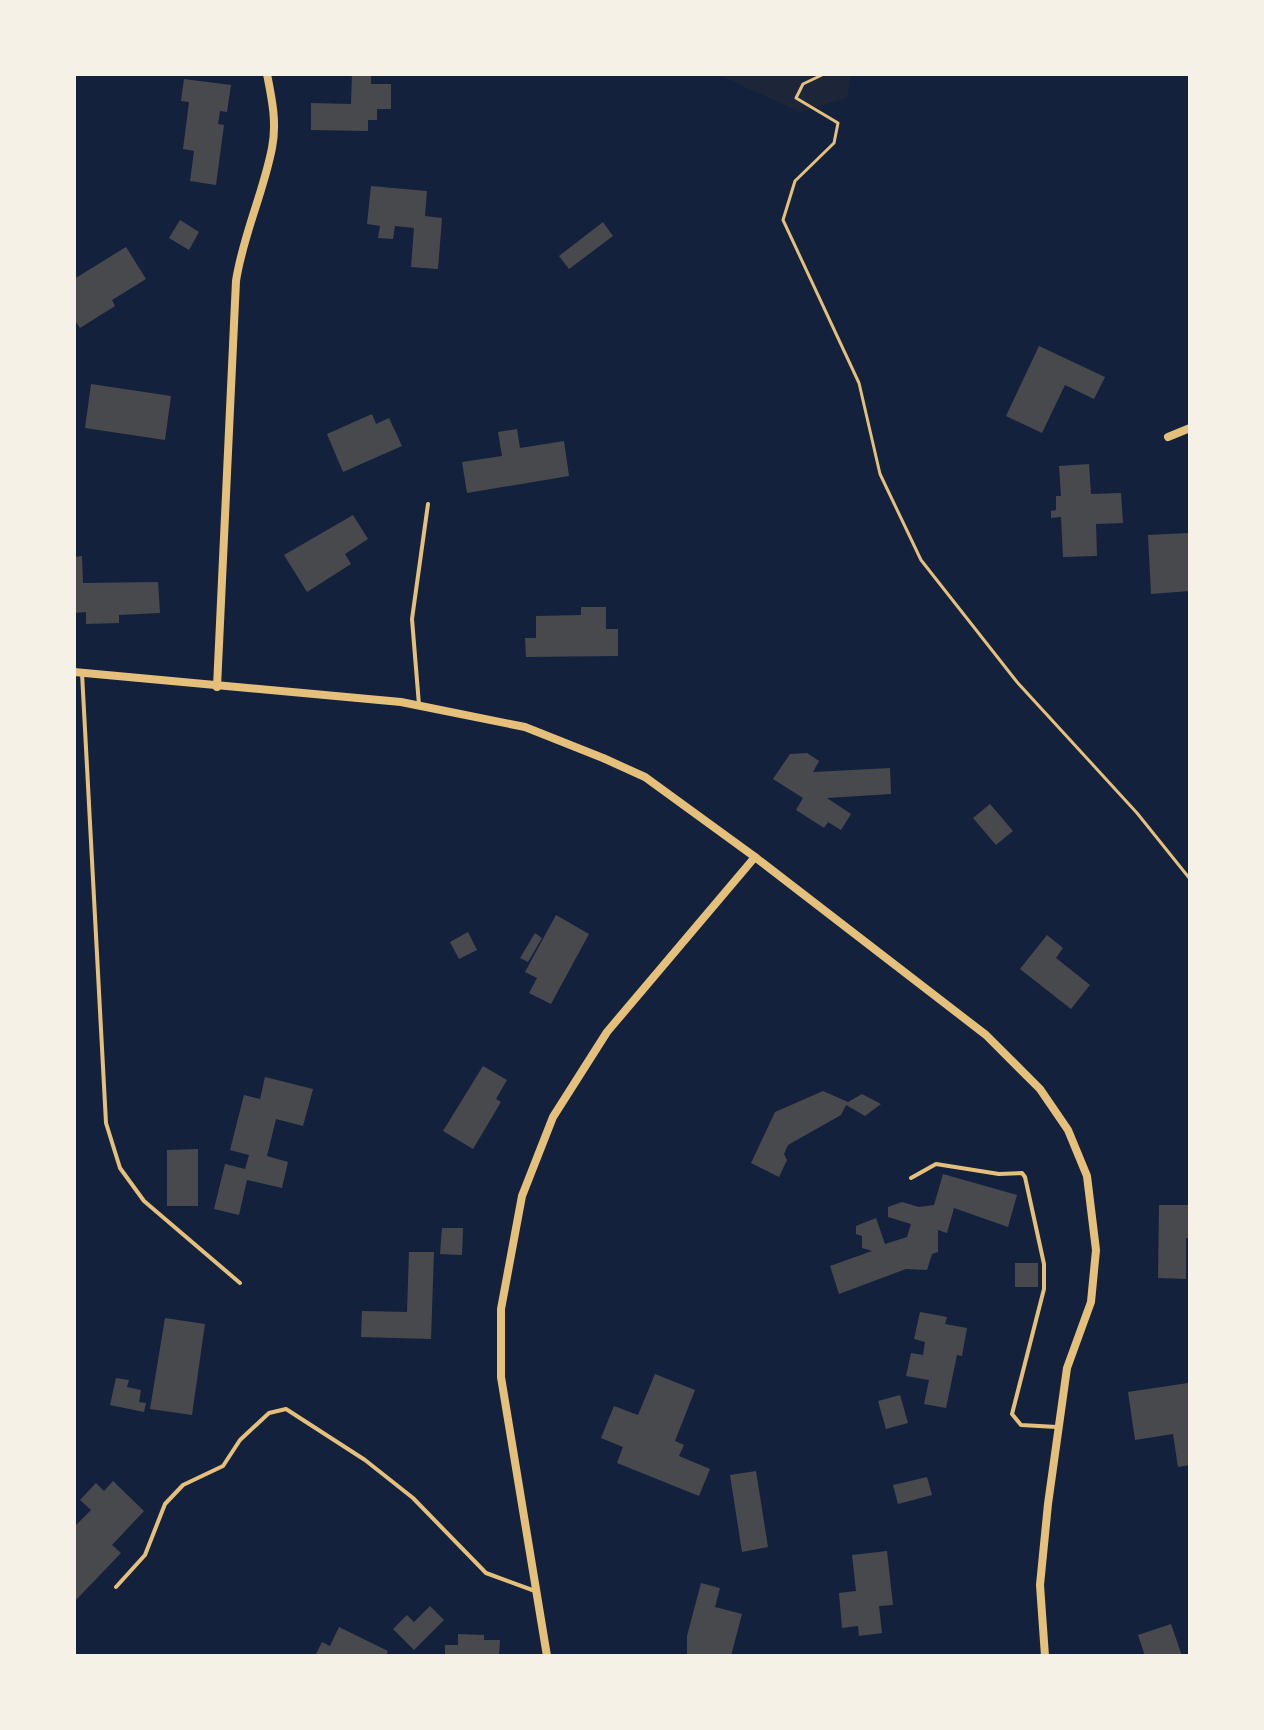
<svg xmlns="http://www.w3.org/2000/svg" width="1264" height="1730" viewBox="0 0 1264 1730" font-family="'PT Serif',serif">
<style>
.green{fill:#1d2539}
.building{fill:#48494c}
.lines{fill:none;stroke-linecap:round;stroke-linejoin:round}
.path{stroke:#e5c07b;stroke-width:3}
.service{stroke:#e5c07b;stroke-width:4}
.minor{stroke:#e5c07b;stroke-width:8}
</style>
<rect width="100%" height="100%" fill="#14213d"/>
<!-- green -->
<polygon class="green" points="716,74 851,74 847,98 800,112"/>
<!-- building -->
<g class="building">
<polygon points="352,74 371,74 371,84 391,84 391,109 377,109 377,120 368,120 368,131 311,130 311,103 351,104"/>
<polygon points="184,79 231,85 227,112 220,111 218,124 224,125 216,185 190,181 194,151 183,149 189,102 181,101"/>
<polygon points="371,186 427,191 425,216 442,218 438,269 411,267 414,228 395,226 393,239 378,238 380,226 367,224"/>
<polygon points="180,220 199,232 189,250 169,238"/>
<polygon points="603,222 613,236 569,269 559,256"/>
<polygon points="126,247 146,279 112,300 115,306 80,328 74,319 74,279"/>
<polygon points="1039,346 1105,377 1094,399 1065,385 1042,433 1006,416"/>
<polygon points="91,384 171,396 165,440 85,428"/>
<polygon points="372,414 376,424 389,418 402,446 343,472 327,434"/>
<polygon points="517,429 520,448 564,441 569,476 467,493 462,462 502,456 498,432"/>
<polygon points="1089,464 1091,494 1121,493 1123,523 1096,524 1097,556 1063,557 1061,517 1051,518 1051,511 1056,510 1056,496 1061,496 1059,466"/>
<polygon points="353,515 368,539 345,554 351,564 307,592 284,555"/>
<polygon points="1188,533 1190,591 1151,594 1148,535"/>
<polygon points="82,556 83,583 158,582 160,613 119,615 119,623 86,624 86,612 74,613 74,557"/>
<polygon points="581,607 606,607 606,629 618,629 618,656 526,657 525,638 536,638 536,616 581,615"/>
<polygon points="807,753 819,761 813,772 890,768 891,794 827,798 851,814 841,830 828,822 824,828 796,810 803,798 773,779 790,754"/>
<polygon points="990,804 1013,831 996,845 973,818"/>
<polygon points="556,915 589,934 551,1004 529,993 537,978 525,972"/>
<polygon points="468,932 477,950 459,959 450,942"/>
<polygon points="535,933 542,938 528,962 520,958"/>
<polygon points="1047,935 1063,948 1056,958 1090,985 1071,1009 1020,969"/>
<polygon points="483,1066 507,1080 496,1099 501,1102 473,1149 443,1131"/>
<polygon points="265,1077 313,1089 303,1126 276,1119 267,1156 288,1162 282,1188 247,1180 239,1215 214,1209 225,1164 245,1169 249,1155 230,1150 244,1095 260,1099"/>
<polygon points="823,1091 848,1102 862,1094 881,1104 865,1116 846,1105 841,1115 788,1145 784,1154 787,1160 779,1177 751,1163 775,1112"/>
<polygon points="198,1149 198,1206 167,1206 167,1150"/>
<polygon points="943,1174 1017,1195 1008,1227 954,1208 947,1233 938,1230 938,1252 932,1254 927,1270 906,1269 839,1294 830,1266 872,1251 862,1248 862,1236 856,1234 856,1226 876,1218 885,1244 907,1237 911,1224 888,1217 888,1207 902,1202 919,1207 934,1205"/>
<polygon points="1159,1205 1188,1205 1190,1238 1186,1238 1186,1279 1158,1278"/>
<polygon points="442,1228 463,1228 462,1255 440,1254"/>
<polygon points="409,1252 434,1252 431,1339 361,1337 362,1311 407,1312"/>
<rect x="1015" y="1263" width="23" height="24"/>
<polygon points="920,1312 947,1317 945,1324 967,1328 962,1356 957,1355 946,1408 924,1404 929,1380 906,1376 911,1353 923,1355 925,1342 914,1339"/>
<polygon points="165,1318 205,1324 192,1415 150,1409"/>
<polygon points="655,1374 695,1390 675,1441 684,1445 679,1456 710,1469 699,1496 617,1463 623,1447 601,1438 614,1406 638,1415"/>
<polygon points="116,1378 129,1380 127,1387 141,1390 139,1402 146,1403 144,1412 110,1405"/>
<polygon points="1188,1383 1190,1465 1178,1467 1173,1434 1135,1440 1128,1392"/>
<polygon points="900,1395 908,1423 886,1429 878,1401"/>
<polygon points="756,1471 768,1547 742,1552 730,1475"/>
<polygon points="927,1477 932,1495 898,1504 893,1485"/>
<polygon points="113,1481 144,1511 112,1545 121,1553 74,1602 74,1527 91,1510 80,1500 96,1483 104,1491"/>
<polygon points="887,1551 893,1605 879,1606 882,1633 859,1636 858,1626 842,1628 839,1593 856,1591 852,1555"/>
<polygon points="701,1583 720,1588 715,1607 742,1614 731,1656 687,1656 687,1636"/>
<polygon points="430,1606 444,1620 414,1650 393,1629 407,1615 414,1622"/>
<polygon points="1171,1624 1182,1656 1145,1656 1138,1635"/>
<polygon points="339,1627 388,1651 386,1656 315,1656 322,1642 330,1646"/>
<polygon points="458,1634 484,1635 484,1640 500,1640 499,1656 445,1656 445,1645 458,1645"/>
</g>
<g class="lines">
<!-- path -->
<polyline class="path" points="824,74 803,84 796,98 838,123 834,143 795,181 783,220 859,383 880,474 921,560 1017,682 1137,813 1190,879"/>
<!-- service -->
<g class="service">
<polyline points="82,673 106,1123 120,1168 144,1201 240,1283"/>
<polyline points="419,705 412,619 428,504"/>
<polyline points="911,1178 936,1164 999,1174 1022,1173 1025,1177 1044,1264 1044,1289 1012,1414 1021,1425 1057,1427"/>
<polyline points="116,1587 145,1555 165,1504 183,1485 223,1466 240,1440 269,1413 286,1409 365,1460 413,1498 486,1573 535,1591"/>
</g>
<!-- minor -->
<g class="minor">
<polyline points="1168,437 1190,428"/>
<polyline points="74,672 401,702 525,727 603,758 645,777 755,857 986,1035 1040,1089 1068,1130 1087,1176 1096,1250 1091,1302 1067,1368 1048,1504 1040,1585 1045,1656"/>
<path d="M 217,687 L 236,281 C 243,235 263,194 272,148 C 277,123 272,99 267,74"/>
<polyline points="547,1656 501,1377 501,1309 522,1196 553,1117 607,1032 755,857"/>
</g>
</g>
<!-- border -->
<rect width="1264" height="1730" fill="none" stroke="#f6f1e7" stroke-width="152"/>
</svg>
